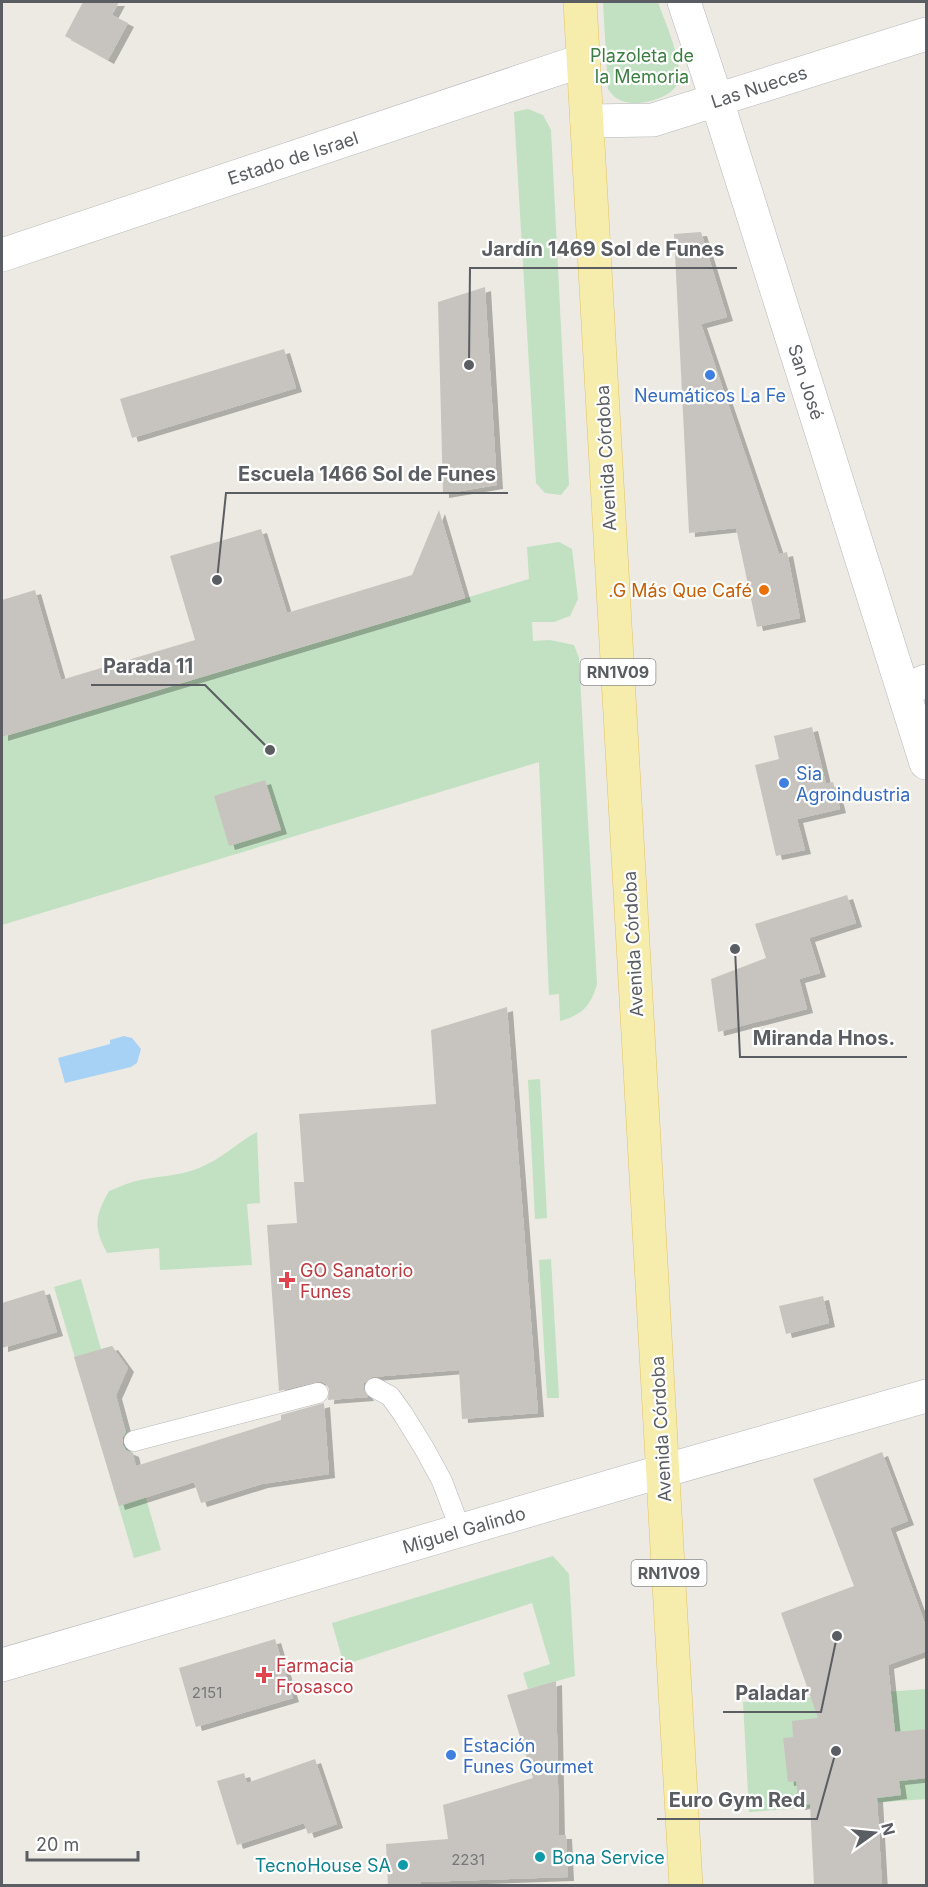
<svg xmlns="http://www.w3.org/2000/svg" width="928" height="1887" viewBox="0 0 928 1887" font-family="Inter,sans-serif">
<style>
.green{fill:#c1e1c2}
.water{fill:#a8d1f6}
.building{fill:#c7c4bf;filter:url(#shadow)}
.lines{fill:none;stroke-linecap:round;stroke-linejoin:round}
.service-casing{stroke:#b5b7bb;stroke-width:21}
.minor-casing{stroke:#b5b7bb;stroke-width:34}
.tertiary-casing{stroke:#b5b7bb;stroke-width:34}
.secondary-casing{stroke:#b6b8bd;stroke-width:34}
.primary-casing{stroke:#e3c364;stroke-width:34}
.service{stroke:#fff;stroke-width:20}
.minor{stroke:#fff;stroke-width:33}
.tertiary{stroke:#fff;stroke-width:33}
.secondary{stroke:#fff;stroke-width:33}
.primary{stroke:#f6edac;stroke-width:33}
.shop-dot{fill:#3f7fe0;stroke:#fff;stroke-width:2}
.food-dot{fill:#e8710a;stroke:#fff;stroke-width:2}
.health-dot{fill:#e0444e;stroke:#fff;stroke-width:2}
.culture-dot{fill:#0f9aa8;stroke:#fff;stroke-width:2}
.labels{text-anchor:middle;dominant-baseline:central;stroke-width:4.5;stroke-linejoin:round;paint-order:stroke}
.number-label{font-size:15px;fill:#757778}
.shield{fill:#fff;stroke:#8c8e90;stroke-width:1.5}
.shield-label{font-size:16px;font-weight:bold;fill:#5a5d61}
.park-label{font-size:18px;fill:#3c7e42;stroke:#fff}
.street-label{font-size:18px;fill:#5a5d61;stroke:#fff}
.shop-label{font-size:18px;fill:#366cbe;stroke:#fff;text-anchor:start}
.food-label{font-size:18px;fill:#c56008;stroke:#fff;text-anchor:end}
.health-label{font-size:18px;fill:#be3a42;stroke:#fff;text-anchor:start}
.culture-label{font-size:18px;fill:#0d838f;stroke:#fff;text-anchor:start}
.leader{fill:none;stroke:#5a5d61;stroke-width:2}
.callout-dot{fill:#5a5d61;stroke:#fff;stroke-width:2}
.callout-label{font-size:20px;text-anchor:middle;font-weight:bold;fill:#5a5d61;stroke:#fff;stroke-width:4.5;stroke-linejoin:round;paint-order:stroke}
</style>
<defs>
<filter id="shadow"><feDropShadow dx="6" dy="4" stdDeviation="0" flood-color="#0004"/></filter>
</defs>
<rect width="100%" height="100%" fill="#eceae2"/>
<!-- green -->
<g class="green">
<path d="M 603,2 L 658,2 C 664,20 684,63 678,82 C 673,98 641,106 626,102 C 617,100 613,96 608,89 Z"/>
<polygon points="528,109 543,115 551,130 569,485 561,495 545,493 536,483 514,112"/>
<path d="M 559,542 L 572,549 L 578,599 L 570,616 L 554,622 L 532,622 L 533,641 L 550,640 L 574,645 L 579,658 L 597,984 C 591,1006 582,1015 560,1021 L 559,994 L 549,995 L 539,762 L 2,925 L 2,737 L 529,579 L 527,547 Z"/>
<polygon points="540,1079 547,1218 535,1219 528,1080"/>
<path d="M 257,1132 L 260,1203 L 247,1204 L 252,1265 L 160,1270 L 159,1248 L 107,1253 C 93,1227 95,1216 109,1191 C 119,1187 130,1182 140,1180 C 159,1176 180,1176 199,1168 C 220,1160 237,1143 257,1132 Z"/>
<polygon points="551,1259 559,1398 547,1398 539,1260"/>
<polygon points="81,1279 101,1349 112,1346 128,1368 116,1395 161,1550 134,1558 54,1287"/>
<polygon points="553,1556 569,1574 575,1676 528,1689 523,1673 550,1664 532,1603 344,1665 332,1623"/>
<polygon points="926,1689 926,1799 749,1812 743,1702"/>
</g>
<!-- water -->
<polygon class="water" points="124,1036 132,1038 141,1049 137,1063 131,1067 65,1083 58,1058 110,1044 110,1040"/>
<!-- building -->
<g class="building">
<polygon points="83,2 119,2 112,15 128,23 108,60 65,36"/>
<polygon points="701,232 727,317 701,324 779,554 787,552 800,618 757,627 736,528 689,533 674,234"/>
<polygon points="485,287 497,485 443,494 438,302"/>
<polygon points="284,349 296,388 132,438 120,399"/>
<polygon points="439,510 465,598 2,737 2,600 35,590 61,680 195,640 170,556 261,529 287,613 412,575"/>
<polygon points="812,727 826,784 833,782 840,809 797,819 805,850 776,856 755,765 779,759 774,736"/>
<polygon points="265,780 281,830 229,846 214,796"/>
<polygon points="847,895 856,923 809,938 820,973 799,979 807,1009 718,1032 711,979 766,958 755,924"/>
<polygon points="507,1007 538,1413 462,1419 459,1370 372,1377 364,1383 363,1389 368,1397 328,1400 329,1389 326,1384 321,1381 279,1391 267,1225 297,1223 294,1182 304,1182 299,1114 436,1104 431,1030"/>
<polygon points="44,1290 57,1332 2,1348 2,1303"/>
<polygon points="823,1296 829,1323 786,1334 779,1306"/>
<polygon points="112,1346 128,1368 116,1395 126,1432 123,1437 123,1445 126,1450 133,1453 136,1466 281,1420 281,1415 324,1403 329,1474 262,1484 201,1503 194,1482 119,1506 74,1357"/>
<polygon points="882,1452 908,1521 890,1528 927,1629 927,1651 888,1665 895,1732 927,1729 927,1778 899,1781 901,1795 877,1798 882,1886 814,1886 810,1804 799,1806 796,1781 788,1782 783,1738 793,1737 792,1721 818,1718 781,1613 854,1586 813,1479"/>
<polygon points="275,1639 293,1698 196,1727 179,1668"/>
<polygon points="556,1681 559,1835 566,1835 568,1877 421,1882 421,1886 388,1886 386,1844 448,1839 443,1805 533,1778 507,1695"/>
<polygon points="315,1759 337,1824 308,1834 304,1823 237,1845 217,1781 244,1773 247,1783"/>
</g>
<g class="lines">
<defs>
<g id="service">
<polyline points="375,1388 390,1396 403,1414 424,1448 442,1481 461,1531"/>
<polyline points="134,1441 318,1393"/>
</g>
<g id="minor">
<polyline points="587,121 653,120 926,34"/>
<polyline points="2,255 584,60"/>
<polyline points="904,690 926,681"/>
</g>
<g id="tertiary">
<polyline points="684,2 717,101 926,763"/>
<polyline points="663,1471 926,1396"/>
</g>
<polyline id="secondary" points="2,1665 663,1471"/>
<polyline id="primary" points="580,2 686,1886"/>
</defs>
<!-- service casing -->
<use href="#service" class="service-casing"/>
<!-- minor casing -->
<use href="#minor" class="minor-casing"/>
<!-- tertiary casing -->
<use href="#tertiary" class="tertiary-casing"/>
<!-- secondary casing -->
<use href="#secondary" class="secondary-casing"/>
<!-- primary casing -->
<use href="#primary" class="primary-casing"/>
<!-- service -->
<use href="#service" class="service"/>
<!-- minor -->
<use href="#minor" class="minor"/>
<!-- tertiary -->
<use href="#tertiary" class="tertiary"/>
<!-- secondary -->
<use href="#secondary" class="secondary"/>
<!-- primary -->
<use href="#primary" class="primary"/>
</g>
<!-- markers -->
<g class="shop-dot">
<circle cx="710" cy="375" r="6"/>
<circle cx="784" cy="783" r="6"/>
<circle cx="451" cy="1755" r="6"/>
</g>
<circle class="food-dot" cx="764" cy="590" r="6"/>
<g class="health-dot">
<path d="M284 1271h6v6h6v6h-6v6h-6v-6h-6v-6h6z"/>
<path d="M261 1666h6v6h6v6h-6v6h-6v-6h-6v-6h6z"/>
</g>
<g class="culture-dot">
<circle cx="540" cy="1857" r="6"/>
<circle cx="403" cy="1865" r="6"/>
</g>
<g class="labels">
<!-- number labels -->
<g class="number-label">
<text x="207" y="1692">2151</text>
<text x="468" y="1859">2231</text>
</g>
<!-- shield labels -->
<g class="shield">
<rect x="580.5" y="659" width="75" height="26" rx="4.5"/>
<rect x="631.5" y="1560" width="75" height="26" rx="4.5"/>
</g>
<g class="shield-label">
<text x="618" y="672">RN1V09</text>
<text x="669" y="1573">RN1V09</text>
</g>
<!-- park labels -->
<g class="park-label">
<text x="642" y="55">Plazoleta de<tspan x="642" dy="21">la Memoria</tspan></text>
</g>
<!-- street labels -->
<g class="street-label">
<text transform="translate(759 87) rotate(-18)">Las Nueces</text>
<text transform="translate(293 158) rotate(-18)">Estado de Israel</text>
<text transform="translate(806 382) rotate(72)">San José</text>
<text transform="translate(606 458) rotate(-93)">Avenida Córdoba</text>
<text transform="translate(633 944) rotate(-93)">Avenida Córdoba</text>
<text transform="translate(661 1429) rotate(-93)">Avenida Córdoba</text>
<text transform="translate(464 1530) rotate(-16)">Miguel Galindo</text>
</g>
<!-- shop labels -->
<g class="shop-label">
<text x="710" y="395" text-anchor="middle">Neumáticos La Fe</text>
<text x="796" y="773">Sia<tspan x="796" dy="21">Agroindustria</tspan></text>
<text x="463" y="1745">Estación<tspan x="463" dy="21">Funes Gourmet</tspan></text>
</g>
<!-- food labels -->
<g class="food-label">
<text x="752" y="590">.G Más Que Café</text>
</g>
<!-- health labels -->
<g class="health-label">
<text x="300" y="1270">GO Sanatorio<tspan x="300" dy="21">Funes</tspan></text>
<text x="276" y="1665">Farmacia<tspan x="276" dy="21">Frosasco</tspan></text>
</g>
<!-- culture labels -->
<g class="culture-label">
<text x="552" y="1857">Bona Service</text>
<text x="391" y="1865" text-anchor="end">TecnoHouse SA</text>
</g>
</g>
<!-- callouts -->
<path class="leader" d="M469 365L470 268H737M217 580L226 493H508M270 750L205 685H91M735 949L740 1057H907M837 1636L821 1712H723M836 1751L817 1819H657"/>
<g class="callout-dot">
<circle cx="469" cy="365" r="6"/>
<circle cx="217" cy="580" r="6"/>
<circle cx="270" cy="750" r="6"/>
<circle cx="735" cy="949" r="6"/>
<circle cx="837" cy="1636" r="6"/>
<circle cx="836" cy="1751" r="6"/>
</g>
<g class="callout-label">
<text x="603" y="256">Jardín 1469 Sol de Funes</text>
<text x="367" y="481">Escuela 1466 Sol de Funes</text>
<text x="148" y="673">Parada 11</text>
<text x="824" y="1045">Miranda Hnos.</text>
<text x="772" y="1700">Paladar</text>
<text x="737" y="1807">Euro Gym Red</text>
</g>
<!-- border -->
<rect width="928" height="1887" fill="none" stroke="#5a5d61" stroke-width="6"/>
<!-- north arrow -->
<g transform="translate(874 1833) rotate(75)" stroke="#ffffff" stroke-width="4.5" paint-order="stroke">
<path d="M0-4.5L10 22L0 15L-10 22Z" fill="#5a5d61"/>
<text y="-9" font-size="16" font-weight="bold" text-anchor="middle" fill="#5a5d61">N</text>
</g>
<!-- scale -->
<path d="M27 1851v9h111v-9" fill="none" stroke="#5a5d61" stroke-width="3"/>
<text x="36" y="1851" font-size="18" fill="#5a5d61" stroke="#ffffff" stroke-width="4.5" paint-order="stroke">20 m</text>
</svg>
